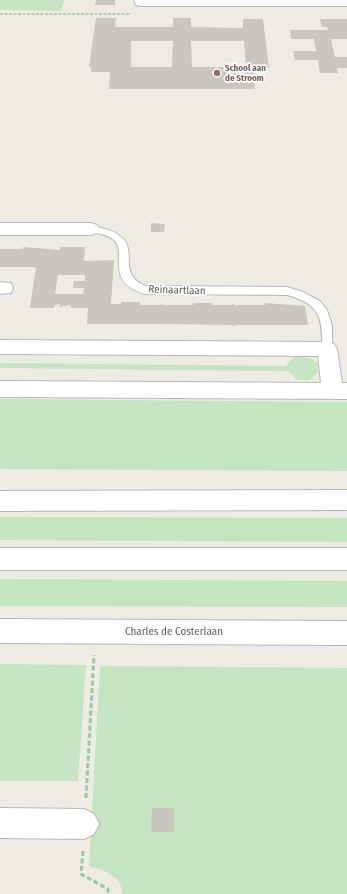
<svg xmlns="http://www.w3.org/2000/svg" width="347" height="894" viewBox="0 0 347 894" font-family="'Fira Sans Condensed',sans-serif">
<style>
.green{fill:#c4e4c2}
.building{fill:#c9c6c2;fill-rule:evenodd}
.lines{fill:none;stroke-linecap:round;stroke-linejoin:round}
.lane-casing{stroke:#b5b7ba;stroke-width:2}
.street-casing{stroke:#b5b7ba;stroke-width:2}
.secondary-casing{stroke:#b3b7bb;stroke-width:2}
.path-far1{stroke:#9cc5a4;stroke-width:1.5;stroke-dasharray:3 1.5;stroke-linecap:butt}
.path{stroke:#9cc5a4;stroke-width:3;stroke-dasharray:5 2.5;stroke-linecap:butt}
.lane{fill:#fff;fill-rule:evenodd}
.street{fill:#fff;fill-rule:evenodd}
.secondary{fill:#fff;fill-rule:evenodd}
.education-dot{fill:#8d6e63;stroke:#fff;stroke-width:1.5}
.labels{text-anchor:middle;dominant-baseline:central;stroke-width:3.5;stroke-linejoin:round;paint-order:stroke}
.far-education-label{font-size:9px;font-weight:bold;fill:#785e54;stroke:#fff;text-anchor:start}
.street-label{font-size:11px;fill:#5c6064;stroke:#fff}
</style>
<rect width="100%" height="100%" fill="#eeebe4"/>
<!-- green -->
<g class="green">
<polygon points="0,0 64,0 61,11 0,10"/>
<polygon points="295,356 312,359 317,363 318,373 309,380 298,380 288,371 0,368 0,363 286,366"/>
<polygon points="0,399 347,402 347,471 0,469"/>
<polygon points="0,517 347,518 347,542 0,540"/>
<polygon points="0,579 347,581 347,607 0,606"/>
<polygon points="0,664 86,665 78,781 0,781"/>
<path d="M 100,666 L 347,668 L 347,894 L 122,894 C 122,875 104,871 89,866 Z"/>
</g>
<!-- building -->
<g class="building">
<polygon points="96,0 115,0 115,5 95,5"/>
<path d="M 96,18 L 116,18 L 115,27 L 173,27 L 173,18 L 191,18 L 191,27 L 243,28 L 243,19 L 263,19 L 269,68 L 253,68 L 255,89 L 109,89 L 110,72 L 91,72 L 91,67 L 89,67 ZM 131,41 L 173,41 L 172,67 L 131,67 ZM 191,41 L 244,41 L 246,67 L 192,67 Z"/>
<polygon points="320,19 347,19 347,39 331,39 335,57 347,57 347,68 337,68 338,73 320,73 318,60 295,60 293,51 316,51 314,39 291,39 290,30 328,30 327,27 322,27"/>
<polygon points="151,223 165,224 164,232 151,232"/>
<path d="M 23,247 L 60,250 L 60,247 L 85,247 L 84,261 L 114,260 L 111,304 L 121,304 L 121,302 L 140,302 L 140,305 L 160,305 L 162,303 L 162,305 L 193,305 L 193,303 L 212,303 L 212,305 L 232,305 L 233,303 L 234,305 L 265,305 L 265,303 L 305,306 L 308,325 L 235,325 L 233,327 L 233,325 L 161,324 L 160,326 L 160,324 L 87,324 L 88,308 L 71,308 L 71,305 L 59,307 L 60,304 L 55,305 L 54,308 L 30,308 L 36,267 L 0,267 L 0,249 L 23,249 ZM 58,275 L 85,275 L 85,281 L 74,281 L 73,288 L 84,288 L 83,294 L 55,294 Z"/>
<polygon points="152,808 174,808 174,832 151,832"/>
</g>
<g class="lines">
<defs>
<path id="lane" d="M 91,226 C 100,228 112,229 120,236 C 139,250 116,274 146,286 L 287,287 L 303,292 L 320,301 L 327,310 L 332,326 L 332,349 L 331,352 L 323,352 L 322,349 C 323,318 320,304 287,295 L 145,294 C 103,282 128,253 114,240 C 107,234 96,233 88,231 L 86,229 L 88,227 Z"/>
<g id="street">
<polygon points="134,0 347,0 347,6 141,6 136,5"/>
<polygon points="0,223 91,223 97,225 100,229 97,233 91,235 0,235"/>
<polygon points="0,282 11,283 13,288 11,293 0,294"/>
<polygon points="0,340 327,342 334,344 337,349 342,383 347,383 347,399 0,397 0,381 321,383 318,356 0,354"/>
<polygon points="347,490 347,510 0,511 0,491"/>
<polygon points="0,619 347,621 347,645 0,643"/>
<polygon points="0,808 84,809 94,814 99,824 94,834 84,839 0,838"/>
</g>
<rect id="secondary" x="0" y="548" width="347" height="22"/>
</defs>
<!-- lane casing -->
<use href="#lane" class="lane-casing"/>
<!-- street casing -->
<use href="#street" class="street-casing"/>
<!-- secondary casing -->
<use href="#secondary" class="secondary-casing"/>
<!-- path-far1 -->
<polyline class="path-far1" points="0,14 131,14"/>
<!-- path -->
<g class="path">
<polyline points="86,798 94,655"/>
<polyline points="83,851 81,874 108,889 108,894"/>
</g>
<!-- lane -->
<use href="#lane" class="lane"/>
<!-- street -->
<use href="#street" class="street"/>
<!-- secondary -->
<use href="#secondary" class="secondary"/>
</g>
<!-- markers -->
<circle class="education-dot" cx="217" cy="73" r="4"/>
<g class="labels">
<!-- far-education labels -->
<g class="far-education-label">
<text x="225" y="68">School aan<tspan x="225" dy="10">de Stroom</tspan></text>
</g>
<!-- street labels -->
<g class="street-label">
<text transform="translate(177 290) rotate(2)">Reinaartlaan</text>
<text x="174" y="631">Charles de Costerlaan</text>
</g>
</g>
</svg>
